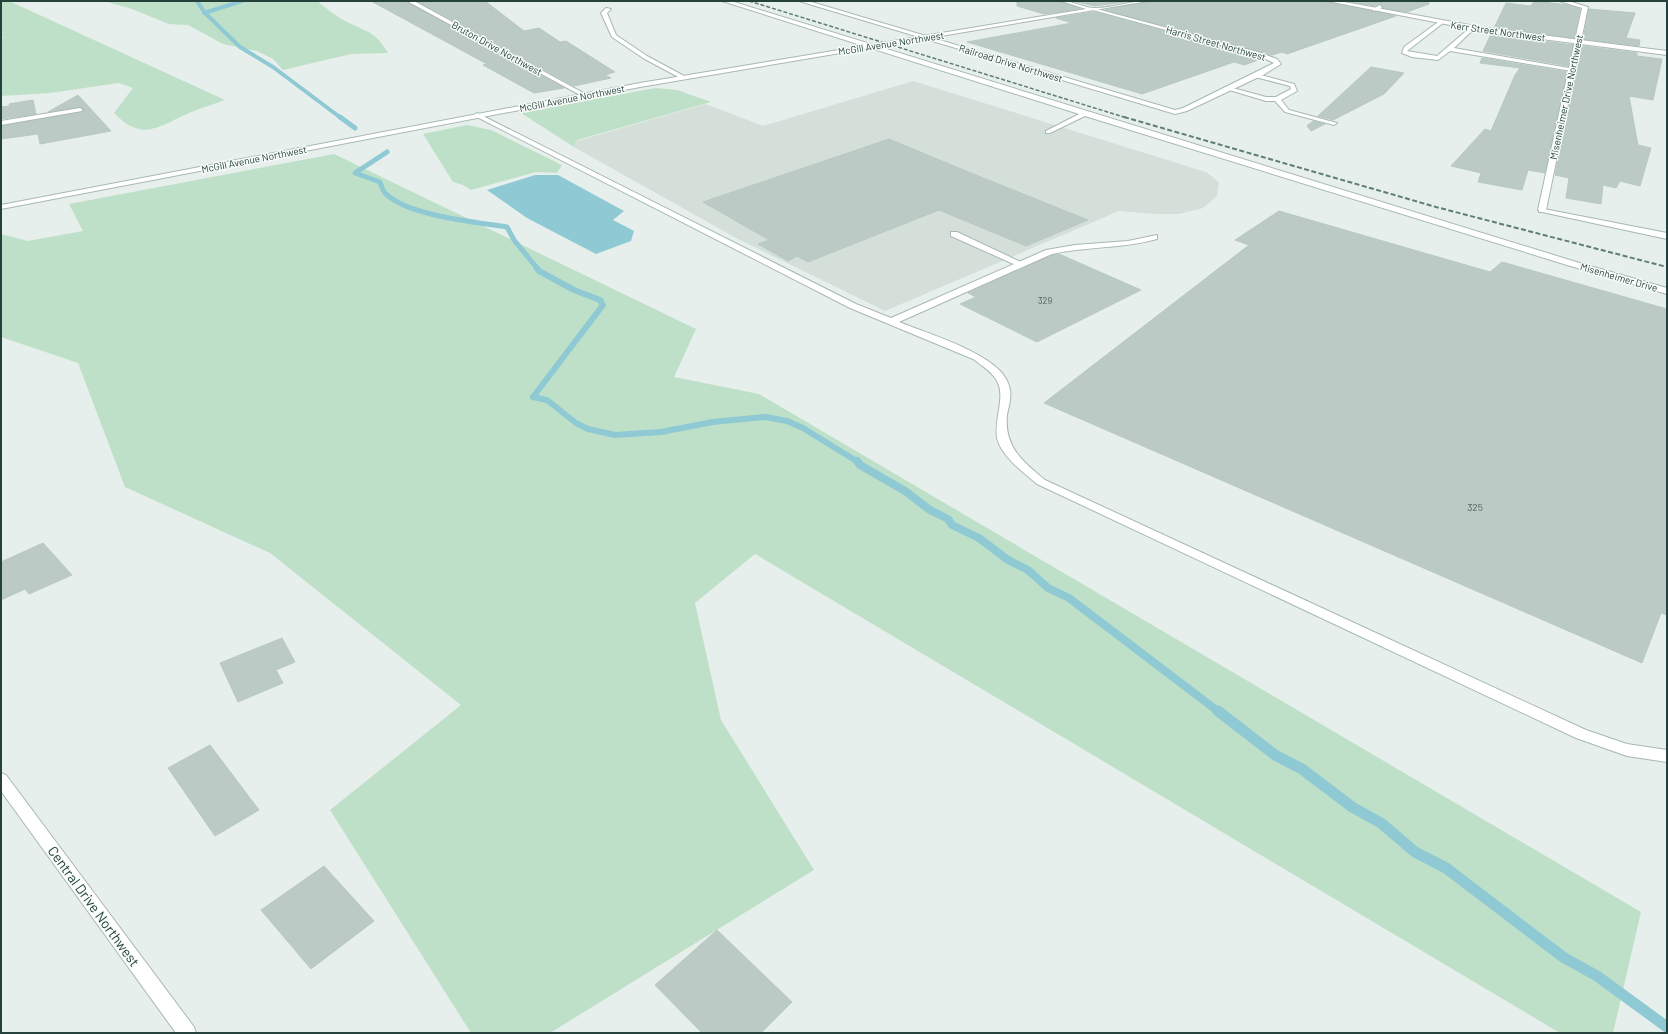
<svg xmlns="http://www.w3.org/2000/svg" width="1668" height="1034" viewBox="0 0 1668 1034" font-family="Barlow,sans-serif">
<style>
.built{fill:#d4dfda}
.green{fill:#bfe0c8}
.water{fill:#8ec9d4}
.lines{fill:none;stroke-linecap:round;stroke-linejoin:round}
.stream-far4{stroke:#8ec9d4;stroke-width:4}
.stream-far3{stroke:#8ec9d4;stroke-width:5}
.stream-far2{stroke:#8ec9d4;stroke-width:6}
.stream-far1{stroke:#8ec9d4;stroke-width:8}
.stream{stroke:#8ec9d4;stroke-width:11}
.building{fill:#bbcac4;stroke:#b8c9c2}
.service-casing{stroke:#a8b8b2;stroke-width:2}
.minor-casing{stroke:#a8b8b2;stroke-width:2}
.tertiary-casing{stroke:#a8b8b2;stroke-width:2}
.service{fill:#fff;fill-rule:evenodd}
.minor{fill:#fff;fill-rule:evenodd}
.tertiary{fill:#fff;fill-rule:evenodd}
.rail-far1{stroke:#5f7d75;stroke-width:1.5;stroke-dasharray:4 2;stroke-linecap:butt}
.rail{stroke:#5f7d75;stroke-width:2;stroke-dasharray:5 2.5;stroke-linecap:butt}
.labels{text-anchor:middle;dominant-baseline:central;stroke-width:3;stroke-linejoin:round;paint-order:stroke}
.far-number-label{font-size:9px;fill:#4a645c}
.far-street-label{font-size:10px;fill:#24423a;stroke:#f7fbf9}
.number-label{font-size:10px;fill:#4a645c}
.near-street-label{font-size:14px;fill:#24423a;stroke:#f7fbf9}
</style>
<rect width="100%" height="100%" fill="#e6efeb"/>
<!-- built -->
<polygon class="built" points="913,81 1206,172 1219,182 1217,196 1203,208 1179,214 1154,214 1119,211 885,311 736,238 574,147 577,141 706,104 763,126"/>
<!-- green -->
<g class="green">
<path d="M 1,1 L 9,1 L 225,100 C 214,104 202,108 191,112 C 159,126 143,143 114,113 L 133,88 L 119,83 L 50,93 L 1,96 L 1,39 L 4,37 L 1,36 Z"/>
<path d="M 104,1 L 320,1 L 319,3 C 327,8 334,15 342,19 C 363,32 374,28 388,53 L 351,54 L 283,70 L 273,59 L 257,51 L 223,44 L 188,25 L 169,24 L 132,9 Z"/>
<polygon points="655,88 677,90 711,102 577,140 574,147 521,113"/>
<polygon points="467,125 491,130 562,165 557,173 536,172 471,190 463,185 453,182 423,134"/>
<polygon points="334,154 696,329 674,377 759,394 1641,912 1613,1033 1560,1033 755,554 695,603 721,720 814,870 550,1033 471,1033 330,810 461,705 270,553 125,487 78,363 1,337 1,234 28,241 83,231 69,204"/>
</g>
<!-- water -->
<polygon class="water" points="535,175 558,175 624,211 613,220 634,231 631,241 596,254 527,218 487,190"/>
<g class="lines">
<!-- stream-far4 -->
<g class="stream-far4">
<polyline points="197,1 205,13 240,47 273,67 341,118"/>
<polyline points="204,13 242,1"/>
</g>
<!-- stream-far3 -->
<g class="stream-far3">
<polyline points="340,117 355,128"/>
<path d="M 387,152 L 355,173 L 380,182 C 381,185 383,191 385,193 C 407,216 476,222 507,227 L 514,240 L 537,268"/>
</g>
<!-- stream-far2 -->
<polyline class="stream-far2" points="536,267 539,271 574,290 600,300 603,305 533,397 547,400 576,423 588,429 615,435 661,432 713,422 765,417 787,421 803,428 858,462"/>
<!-- stream-far1 -->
<polyline class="stream-far1" points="857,461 860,465 905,491 930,510 948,519 952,525 979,538 1008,560 1028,570 1048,588 1069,598 1219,712"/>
<!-- stream -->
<polyline class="stream" points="1218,711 1275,755 1302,769 1352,807 1381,823 1415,852 1446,868 1563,957 1597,976 1667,1027"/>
</g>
<!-- building -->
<g class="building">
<polygon points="371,1 406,1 564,88 534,93 483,65 487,64"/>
<polygon points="417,1 485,1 524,31 539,28 560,42 566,41 615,72 605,75 611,78 574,86"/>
<polygon points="1017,1 1060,1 1080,9 1044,14 1017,6"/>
<polygon points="1072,1 1132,1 1095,6"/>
<polygon points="1149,1 1326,1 1396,16 1287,54 1282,52 1272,55 1105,10"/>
<polygon points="1347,1 1428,1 1429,4 1407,12 1383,8 1380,4 1375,6"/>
<polygon points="1535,1 1568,5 1580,9 1574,38 1494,28 1506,3 1530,6"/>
<polygon points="1589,9 1635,13 1626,38 1640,40 1639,46 1583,39"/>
<polygon points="1094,12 1256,56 1261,59 1244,65 1234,62 1142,94 967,42 1072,23 1056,18"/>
<polygon points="1491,34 1573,45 1568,66 1483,51"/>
<polygon points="1582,46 1637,53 1637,56 1662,59 1653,100 1629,96 1638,145 1651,148 1640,186 1620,181 1616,188 1603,185 1601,204 1566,198 1569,178 1555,175"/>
<polygon points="1482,58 1567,72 1545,173 1528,170 1522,190 1478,182 1481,173 1451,166 1485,129 1491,131 1515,75 1520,68 1480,63"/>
<polygon points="1371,67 1404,73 1384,94 1333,120 1318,116"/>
<polygon points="78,95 111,131 40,144 38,134 1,139 1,126 83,112 83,108 80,107 48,112"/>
<polygon points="33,100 36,114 1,119 1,107 10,106 9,104"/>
<polygon points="1313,121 1325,124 1311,131 1307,126"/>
<polygon points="889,139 966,171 1088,220 1026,246 939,210 808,262 797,256 788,261 758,244 769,240 703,202"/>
<polygon points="1279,211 1490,272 1502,262 1667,309 1667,615 1661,613 1642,663 1044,403 1249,245 1235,240"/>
<polygon points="1059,254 1141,290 1037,342 960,304 976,297 968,293 1052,255"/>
<polygon points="43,543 72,575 29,594 25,589 1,600 1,562"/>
<polygon points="282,638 295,662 276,670 283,683 238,702 220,663"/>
<polygon points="210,745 259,810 215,836 168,768"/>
<polygon points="324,866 374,921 311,969 261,910"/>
<polygon points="717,930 792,1002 761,1033 702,1033 655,985"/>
</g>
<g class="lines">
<defs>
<g id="service">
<polygon points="1380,5 1382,8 1373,11 1373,9"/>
<polygon points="606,8 611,9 607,13 616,35 647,56 686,77 686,79 682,79 643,58 612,37 601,13"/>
<polygon points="1441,20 1443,23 1407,51 1437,56 1472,26 1474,29 1454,48 1575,69 1572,71 1450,51 1438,60 1412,57 1402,53 1404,47"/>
<polygon points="1257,74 1294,84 1297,91 1281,100 1289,110 1337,123 1334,125 1285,112 1275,101 1266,101 1226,89 1229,87 1266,97 1276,97 1291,89 1290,86 1255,77 1255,75"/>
<polygon points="1539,208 1667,233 1667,239 1542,212 1539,212"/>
<polygon points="951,232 957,232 1025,264 1024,266 1018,266 951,236"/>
</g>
<g id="minor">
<polygon points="407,1 414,1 587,95 582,96"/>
<polygon points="722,1 731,1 1573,261 1667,288 1667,294 1567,265 1085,116 1050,133 1046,133 1046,131 1079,114"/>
<polygon points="799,1 808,1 1175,110 1183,108 1274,63 1257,55 1093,10 1093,8 1261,53 1277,59 1281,64 1263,75 1187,111 1175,114"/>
<polygon points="1559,1 1568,1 1588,7 1546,210 1542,212 1538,210 1582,8"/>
<polygon points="80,108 82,109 82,111 1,125 1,121"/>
<path d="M 477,113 L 856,304 L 891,318 L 1046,250 L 1075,245 L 1128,241 L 1157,235 L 1157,239 C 1122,249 1087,246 1052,254 L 899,322 C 926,333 998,354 1008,383 C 1013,395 1009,404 1007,415 C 1004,447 1023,462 1045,480 L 1586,730 L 1627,744 L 1667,750 L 1667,762 L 1627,756 L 1576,738 L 1037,484 C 1024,473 1001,456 997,438 C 994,420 1005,398 998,383 C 994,373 981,365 973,359 L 850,308 L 475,116 L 474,115 Z"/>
<polygon points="1,773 6,775 194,1027 196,1033 176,1033 1,791"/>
</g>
<g id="tertiary">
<path d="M 1061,1 C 1073,1 1084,8 1095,8 C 1113,8 1130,1 1148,1 L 640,87 L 1,209 L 1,205 L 640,83 L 1086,9 Z"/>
<polygon points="1327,1 1339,1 1486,28 1667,51 1667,55 1486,32"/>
</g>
</defs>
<!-- service casing -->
<use href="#service" class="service-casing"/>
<!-- minor casing -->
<use href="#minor" class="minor-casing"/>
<!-- tertiary casing -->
<use href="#tertiary" class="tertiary-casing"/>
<!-- service -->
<use href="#service" class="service"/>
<!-- minor -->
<use href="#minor" class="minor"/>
<!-- tertiary -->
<use href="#tertiary" class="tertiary"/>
<!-- rail-far1 -->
<polyline class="rail-far1" points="749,1 1127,118"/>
<!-- rail -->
<polyline class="rail" points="1124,117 1436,207 1667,267"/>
</g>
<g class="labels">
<!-- far-number labels -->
<g class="far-number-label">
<text x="1045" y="300">329</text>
</g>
<!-- far-street labels -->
<g class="far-street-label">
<text transform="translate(1498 31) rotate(8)">Kerr Street Northwest</text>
<text transform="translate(891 43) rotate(-9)">McGill Avenue Northwest</text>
<text transform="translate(1216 43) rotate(16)">Harris Street Northwest</text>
<text transform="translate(497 48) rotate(29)">Bruton Drive Northwest</text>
<text transform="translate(1011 63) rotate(17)">Railroad Drive Northwest</text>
<text transform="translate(1566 97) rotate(-78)">Misenheimer Drive Northwest</text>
<text transform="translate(572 98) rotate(-11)">McGill Avenue Northwest</text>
<text transform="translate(254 159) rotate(-11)">McGill Avenue Northwest</text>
<text transform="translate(1619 277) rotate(16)">Misenheimer Drive</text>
</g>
<!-- number labels -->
<g class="number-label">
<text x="1475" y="507">325</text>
</g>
<!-- near-street labels -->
<g class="near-street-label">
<text transform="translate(94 906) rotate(54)">Central Drive Northwest</text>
</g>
</g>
<!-- border -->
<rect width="1668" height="1034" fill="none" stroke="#24423a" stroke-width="4"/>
</svg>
